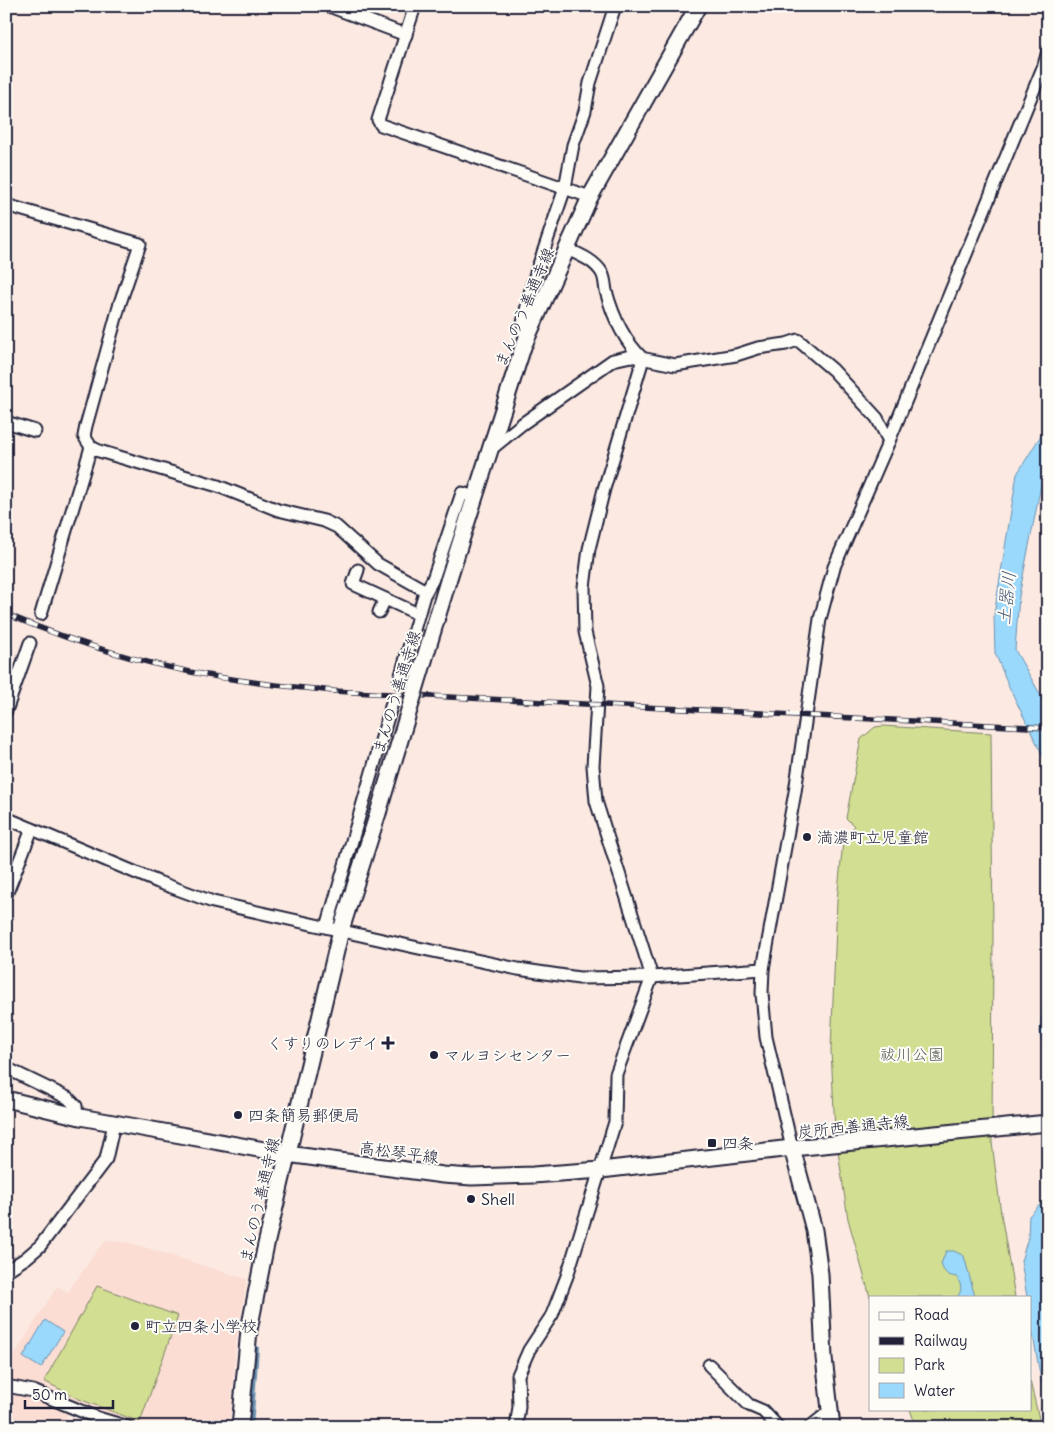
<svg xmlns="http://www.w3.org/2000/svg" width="1054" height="1433" viewBox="0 0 1054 1433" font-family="Delius,'Klee One',sans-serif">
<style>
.built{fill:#fbddd4}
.green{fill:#d2de91;stroke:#7a8066}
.water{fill:#9bd9fc;stroke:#6b90af}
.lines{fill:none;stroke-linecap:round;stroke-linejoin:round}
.stream{stroke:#6b90af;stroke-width:4}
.minor-casing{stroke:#22223b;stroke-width:15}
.major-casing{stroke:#22223b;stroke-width:19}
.minor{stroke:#fdfcf7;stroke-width:11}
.major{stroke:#fdfcf7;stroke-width:15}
.rail-casing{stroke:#22223b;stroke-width:5.5}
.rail{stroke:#fdfcf7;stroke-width:4;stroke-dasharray:11;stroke-linecap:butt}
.major-bridge-casing{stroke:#22223b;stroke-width:19;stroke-linecap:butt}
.major-bridge{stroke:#fdfcf7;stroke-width:15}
.poi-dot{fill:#22223b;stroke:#fdfcf7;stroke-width:2}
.labels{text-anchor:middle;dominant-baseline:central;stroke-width:4;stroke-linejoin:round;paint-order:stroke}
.street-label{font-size:16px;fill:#22223b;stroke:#fdfcf7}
.poi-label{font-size:16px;fill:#22223b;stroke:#fdfcf7;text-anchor:start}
.park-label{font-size:16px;fill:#575a55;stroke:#fdfcf7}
.water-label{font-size:18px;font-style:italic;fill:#465975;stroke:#fdfcf7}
</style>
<rect width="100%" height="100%" fill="#fceae2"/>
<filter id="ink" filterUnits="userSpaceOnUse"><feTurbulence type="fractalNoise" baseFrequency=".02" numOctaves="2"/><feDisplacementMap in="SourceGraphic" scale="10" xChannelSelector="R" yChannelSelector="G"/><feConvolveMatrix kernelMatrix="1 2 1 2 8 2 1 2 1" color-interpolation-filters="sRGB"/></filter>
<g filter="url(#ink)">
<!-- built -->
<g class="built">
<polygon points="107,1240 131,1243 247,1279 236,1343 231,1410 228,1427 136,1427 103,1413 6,1382 6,1372 10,1362 57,1286 68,1292 98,1249"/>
<polygon points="6,1390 31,1395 68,1410 65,1427 6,1427"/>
</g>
<!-- green -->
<g class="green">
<polygon points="883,726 991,733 993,930 992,1142 1001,1214 1015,1297 870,1297 848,1219 835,1131 831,1050 837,900 844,832 850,832 854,826 846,818 861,739 875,727"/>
<polygon points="97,1286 178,1316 140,1422 79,1399 44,1381"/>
<polygon points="1030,1381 1041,1427 916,1427 910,1409 1030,1409"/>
</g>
<!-- water -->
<g class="water">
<polygon points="1048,424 1048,470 1042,480 1019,596 1015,650 1040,694 1048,712 1048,783 1045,760 1010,689 995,653 994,615 1017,474"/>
<polygon points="1044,995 1048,996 1048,1061 1040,1034"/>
<polygon points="1048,1196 1047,1227 1048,1420 1030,1318 1030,1297 1027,1297 1021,1261 1028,1238 1029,1216"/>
<path d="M 946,1251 L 954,1251 L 964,1256 L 975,1297 L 957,1297 C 963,1290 961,1285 957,1277 C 948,1276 944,1273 941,1264 Z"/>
<polygon points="45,1320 63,1332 41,1368 23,1357"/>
</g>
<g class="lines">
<!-- stream -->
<polyline class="stream" points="251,1427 257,1348"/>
<defs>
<g id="minor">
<polyline points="329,6 406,35"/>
<polyline points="415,6 378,120 381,125 590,197"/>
<polyline points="6,205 140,244 120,303 86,426 84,436 91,447 99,451 218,486 278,510 324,521 337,527 378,564 426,591"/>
<polyline points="526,342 523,323 532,285 565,188 573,145 585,111 590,83 615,6"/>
<polyline points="6,422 35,431"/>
<polyline points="490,450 522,424 613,360 631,356 675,365 736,355 758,348 786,344 798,340 833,370 877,418 889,441"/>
<polyline points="358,570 353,584 418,614"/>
<polyline points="379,612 385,599"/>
<polyline points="41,614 91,447"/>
<polyline points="399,682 424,595 433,579 462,493 475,497"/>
<polyline points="6,711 30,643"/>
<polyline points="6,818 158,882 213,902 414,947 518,969 579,978 652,977 763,969"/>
<polyline points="6,895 32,829"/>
<polyline points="327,927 392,703"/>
<polyline points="6,1068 68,1098 76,1106 77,1117"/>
<polyline points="792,1148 766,1037 762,993 763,969 795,792 820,619 834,567 889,441 1044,65 1048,51"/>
<polyline points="6,1271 26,1258 40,1246 106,1159 114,1124"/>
<polyline points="709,1365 749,1405 763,1411 778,1427"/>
<polyline points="6,1386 33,1391 98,1418 128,1427"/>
<path d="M 516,1427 L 519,1407 L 518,1375 L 529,1350 L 552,1315 L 567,1276 L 615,1122 L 616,1074 L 652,977 L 596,801 L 593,766 L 598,686 L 585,632 L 584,587 L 589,549 L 604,489 L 643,359 C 624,341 613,317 606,291 C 605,286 605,278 602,273 C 594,260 580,255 567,249"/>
<polyline points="810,1427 830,1411"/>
</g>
<g id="major">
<polyline points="448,581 523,347 590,197 698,6"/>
<polyline points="6,1099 80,1117 287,1154 443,1175 472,1177 533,1175 601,1170 792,1148 1048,1123"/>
<polyline points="792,1148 814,1230 820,1274 824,1358 832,1427"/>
<polyline points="240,1427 249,1330 265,1249 341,930 378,813"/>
</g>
</defs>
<!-- minor casing -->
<use href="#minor" class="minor-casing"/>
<!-- major casing -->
<use href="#major" class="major-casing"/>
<!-- minor -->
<use href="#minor" class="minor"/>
<!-- major -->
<use href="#major" class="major"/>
<defs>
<path id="rail" d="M 6,614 C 84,647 169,672 253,682 C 280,686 306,688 333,691 L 1048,728"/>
</defs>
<!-- rail casing -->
<use href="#rail" class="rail-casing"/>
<!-- rail -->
<use href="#rail" class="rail"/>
<defs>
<polyline id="major-bridge" points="378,813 448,581"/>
</defs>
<!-- major-bridge casing -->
<use href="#major-bridge" class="major-bridge-casing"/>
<!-- major-bridge -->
<use href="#major-bridge" class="major-bridge"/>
</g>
</g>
<!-- markers -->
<g class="poi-dot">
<circle cx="807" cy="837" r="5"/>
<path d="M385.5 1035.5h5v5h5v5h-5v5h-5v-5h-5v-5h5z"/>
<circle cx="434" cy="1055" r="5"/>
<circle cx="238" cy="1115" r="5"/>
<rect x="707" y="1138" width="10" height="10" rx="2.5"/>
<circle cx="471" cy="1199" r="5"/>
<circle cx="135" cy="1326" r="5"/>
</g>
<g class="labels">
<!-- street labels -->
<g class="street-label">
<text transform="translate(524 307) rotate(-67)">まんのう善通寺線</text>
<text transform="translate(396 692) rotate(-73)">まんのう善通寺線</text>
<text transform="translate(853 1126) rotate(-6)">炭所西善通寺線</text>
<text transform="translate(399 1152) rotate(7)">高松琴平線</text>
<text transform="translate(259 1200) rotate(-77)">まんのう善通寺線</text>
</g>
<!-- poi labels -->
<g class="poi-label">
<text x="817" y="837">満濃町立児童館</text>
<text x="378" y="1043" text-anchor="end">くすりのレデイ</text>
<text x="444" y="1055">マルヨシセンター</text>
<text x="248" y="1115">四条簡易郵便局</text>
<text x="722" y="1143">四条</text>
<text x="481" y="1199">Shell</text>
<text x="145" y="1326">町立四条小学校</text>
</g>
<!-- park labels -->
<g class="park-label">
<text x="912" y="1054">祓川公園</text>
</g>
<!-- water labels -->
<g class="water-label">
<text transform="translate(1006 598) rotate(-84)">土器川</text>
</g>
</g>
<!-- margin -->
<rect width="1054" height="1433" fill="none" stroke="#fdfcf7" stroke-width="25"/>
<rect x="12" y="12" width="1029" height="1408" fill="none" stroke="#22223b" stroke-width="2" filter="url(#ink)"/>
<!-- legend -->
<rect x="869" y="1296" width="162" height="115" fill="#fdfcf7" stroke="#a5a5ac"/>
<rect x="879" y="1312" width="25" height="8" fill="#fdfcf7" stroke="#a5a5ac"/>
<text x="914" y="1320" font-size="15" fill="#22223b">Road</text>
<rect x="879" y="1337" width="25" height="8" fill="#22223b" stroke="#a5a5ac"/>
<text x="914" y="1346" font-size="15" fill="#22223b">Railway</text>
<rect x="879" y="1358" width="25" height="15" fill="#d2de91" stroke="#a5a5ac"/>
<text x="914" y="1370" font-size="15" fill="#22223b">Park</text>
<rect x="879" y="1383" width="25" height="15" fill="#9bd9fc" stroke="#a5a5ac"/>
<text x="914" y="1396" font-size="15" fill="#22223b">Water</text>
<!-- scale -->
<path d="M25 1400v8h88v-8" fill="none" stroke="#22223b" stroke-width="2.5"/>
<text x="32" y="1400" font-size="15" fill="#22223b" stroke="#fdfcf7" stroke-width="4" paint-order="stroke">50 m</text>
</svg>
